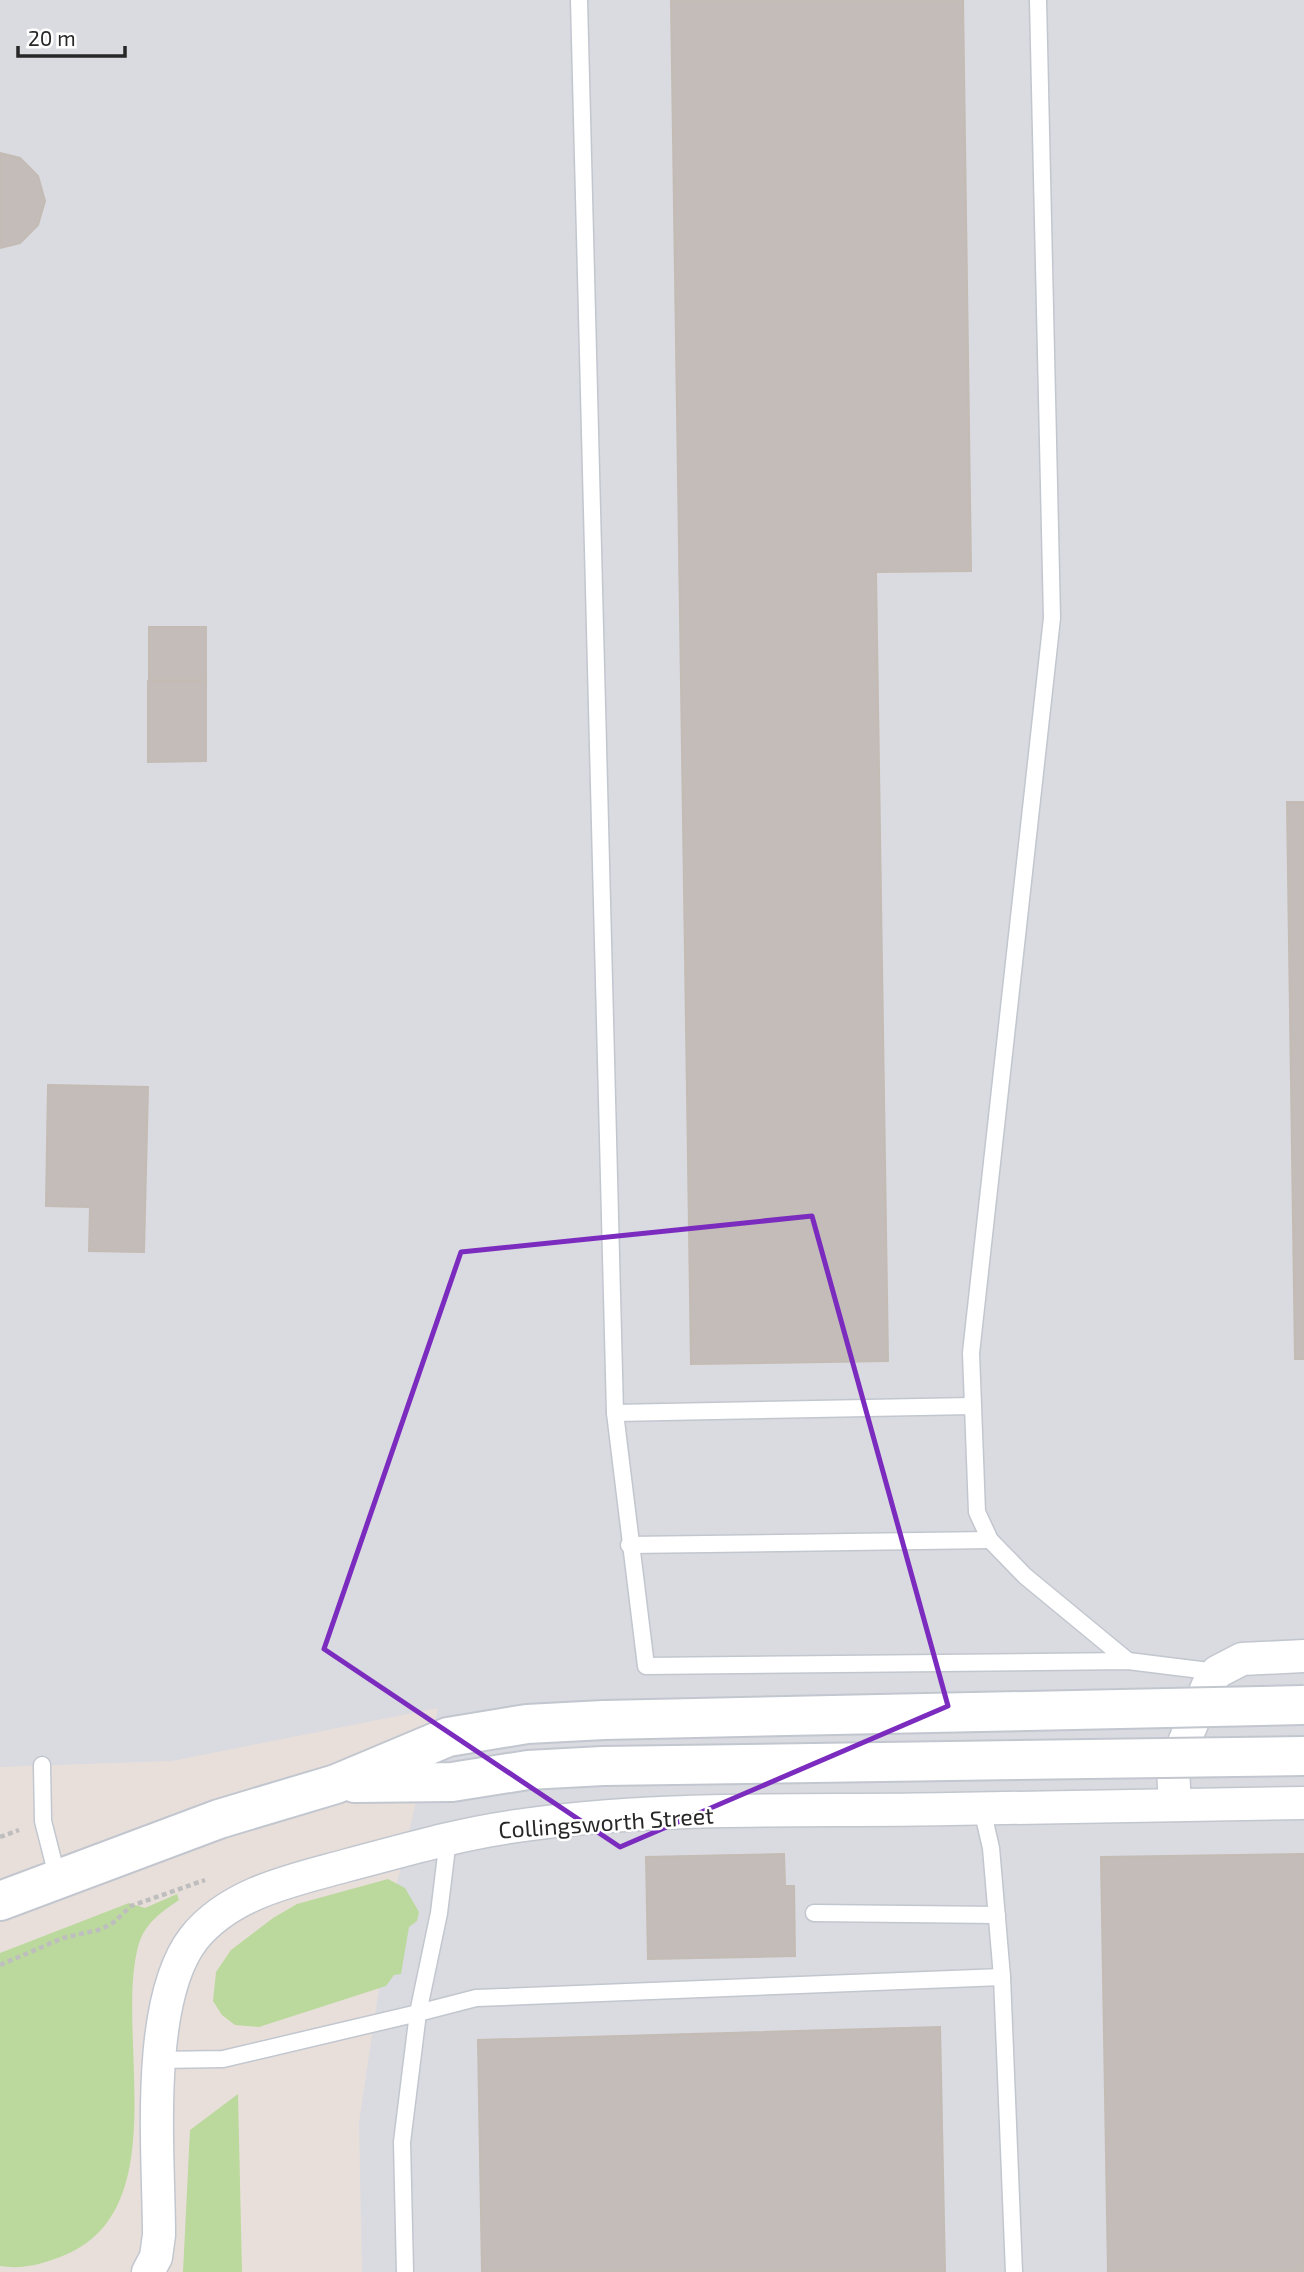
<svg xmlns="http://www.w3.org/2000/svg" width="1304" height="2272" viewBox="0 0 1304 2272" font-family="'Exo 2',sans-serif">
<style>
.industrial{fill:#dadae1}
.green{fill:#bbd99c}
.building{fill:#c3bcb9;stroke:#c3bbb4;stroke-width:2}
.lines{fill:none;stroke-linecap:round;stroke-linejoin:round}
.lane-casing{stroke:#c2c7cf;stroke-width:19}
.street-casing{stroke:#c2c7cf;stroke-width:35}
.secondary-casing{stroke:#c2c7cf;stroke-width:42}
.path{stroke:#bebebe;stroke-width:4.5;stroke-dasharray:5 3.5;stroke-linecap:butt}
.lane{stroke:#fff;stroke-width:16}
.street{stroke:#fff;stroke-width:32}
.secondary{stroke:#fff;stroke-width:38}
.secondary-bridge-casing{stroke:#c2c7cf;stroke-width:42;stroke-linecap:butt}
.secondary-bridge{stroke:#fff;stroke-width:38}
.marked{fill:none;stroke:#7b2cbf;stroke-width:5;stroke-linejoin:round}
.labels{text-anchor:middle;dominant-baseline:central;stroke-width:5;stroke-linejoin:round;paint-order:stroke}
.street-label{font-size:23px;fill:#272727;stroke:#fff}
</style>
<rect width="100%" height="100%" fill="#e8dfda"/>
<!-- industrial -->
<polygon class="industrial" points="0,0 1304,0 1304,2272 362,2272 359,2122 391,1909 438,1708 172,1761 0,1767"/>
<!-- green -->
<g class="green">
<polygon points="388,1879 405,1888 419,1912 417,1921 409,1927 401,1974 394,1975 386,1986 259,2027 235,2025 222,2015 213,2001 216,1972 231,1950 273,1918 297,1904"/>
<path d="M 177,1894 L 179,1900 C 160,1913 144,1924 138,1947 C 115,2034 175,2207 67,2254 C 47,2263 23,2270 0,2266 L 0,1953 L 129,1903 L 145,1908 Z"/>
<polygon points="238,2094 242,2272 183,2272 190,2130"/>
</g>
<!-- building -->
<g class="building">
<polygon points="671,0 963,0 971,571 876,572 888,1361 691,1364"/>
<polygon points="0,153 20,158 38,176 45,201 38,225 20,243 0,248"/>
<rect x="149" y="627" width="57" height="53"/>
<polygon points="148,681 206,681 206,761 148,762"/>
<polygon points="1287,802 1304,802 1304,1359 1295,1359"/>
<polygon points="48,1085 148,1087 144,1252 89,1251 90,1207 46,1206"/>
<polygon points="784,1854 785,1886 794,1886 795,1956 648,1959 646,1857"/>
<polygon points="1304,1854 1304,2272 1108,2272 1101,1857"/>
<polygon points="940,2027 945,2272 482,2272 478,2040"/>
</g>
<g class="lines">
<defs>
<g id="lane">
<polyline points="579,0 615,1413 646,1666 1128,1661 1217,1672"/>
<polyline points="1038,0 1052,618 971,1353 977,1512 990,1540 1025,1576 1128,1661"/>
<polyline points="615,1413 972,1406"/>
<polyline points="629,1545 990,1540"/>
<polyline points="42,1765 43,1821 58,1880"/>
<polyline points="982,1809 991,1848 1002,1977 1014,2272"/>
<polyline points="448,1839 439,1913 418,2013 476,1998 1002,1977"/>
<polyline points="814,1913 997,1915"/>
<polyline points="159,2060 223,2059 418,2013 402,2142 405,2272"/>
</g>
<g id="street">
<polyline points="1175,1805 1173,1769 1208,1685 1217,1672 1242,1659 1304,1656"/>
<path d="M 148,2272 L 156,2257 L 159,2235 C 159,2155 144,2002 194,1938 C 231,1892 294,1880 348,1865 C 402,1851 455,1835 510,1827 C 654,1805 804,1812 950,1809 C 1068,1807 1186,1805 1304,1803"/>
</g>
<g id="secondary">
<polyline points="355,1783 452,1782 528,1770 603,1766"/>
<polyline points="0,1901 219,1819 336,1784 448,1737 527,1724 604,1720"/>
</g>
</defs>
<!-- lane casing -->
<use href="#lane" class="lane-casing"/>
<!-- street casing -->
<use href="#street" class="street-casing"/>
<!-- secondary casing -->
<use href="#secondary" class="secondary-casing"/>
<!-- path -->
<g class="path">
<polyline points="0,1837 19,1830"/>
<polyline points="0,1965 63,1938 102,1929 114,1922 131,1906 205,1880"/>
</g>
<!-- lane -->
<use href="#lane" class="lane"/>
<!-- street -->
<use href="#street" class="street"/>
<!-- secondary -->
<use href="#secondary" class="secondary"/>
<defs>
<g id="secondary-bridge">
<polyline points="604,1720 1304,1705"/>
<polyline points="603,1766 1304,1756"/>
</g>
</defs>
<!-- secondary-bridge casing -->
<use href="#secondary-bridge" class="secondary-bridge-casing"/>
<!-- secondary-bridge -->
<use href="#secondary-bridge" class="secondary-bridge"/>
</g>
<!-- marked area -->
<path class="marked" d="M 812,1216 L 948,1706 L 620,1847 L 324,1649 L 461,1252 Z"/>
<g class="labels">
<!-- street labels -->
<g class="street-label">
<text transform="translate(606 1822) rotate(-4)">Collingsworth Street</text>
</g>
</g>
<!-- scale -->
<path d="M18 46v10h107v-10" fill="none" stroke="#272727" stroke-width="3.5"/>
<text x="28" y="46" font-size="21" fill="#272727" stroke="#ffffff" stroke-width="5" paint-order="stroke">20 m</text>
</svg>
